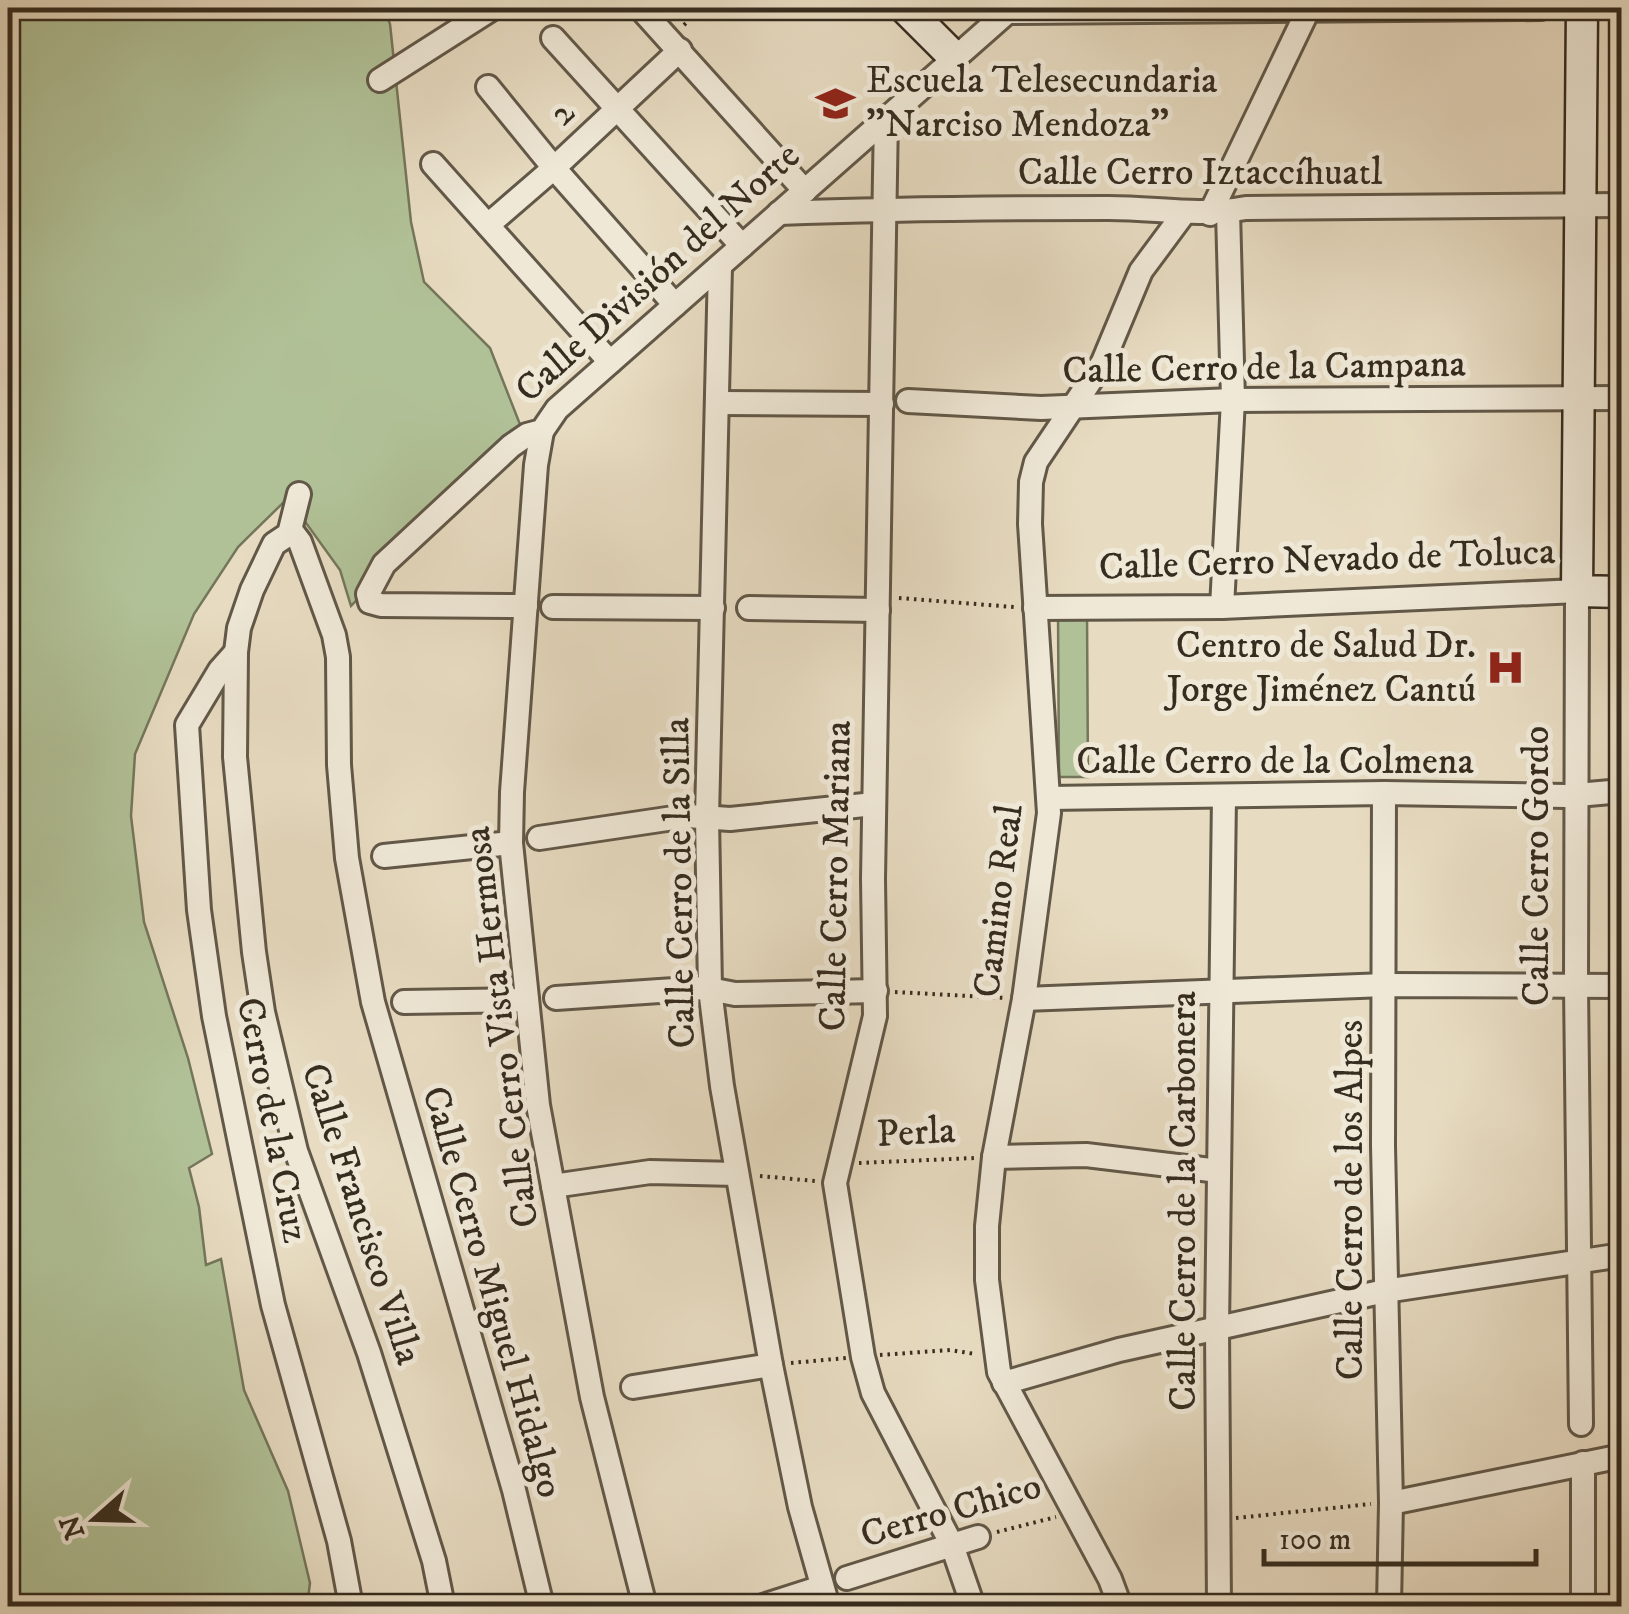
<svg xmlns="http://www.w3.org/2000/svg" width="1629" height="1614" viewBox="0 0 1629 1614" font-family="'IM FELL DW Pica',serif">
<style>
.green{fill:#b1c197;stroke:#74765b;stroke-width:2.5}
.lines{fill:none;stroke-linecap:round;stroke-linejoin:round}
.street-casing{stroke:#625848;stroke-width:28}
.secondary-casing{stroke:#362c1f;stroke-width:35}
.path{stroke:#362c1f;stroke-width:4;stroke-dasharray:2.5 5;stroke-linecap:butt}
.street{stroke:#efe8d7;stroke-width:22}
.secondary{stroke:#efe8d7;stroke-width:30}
.labels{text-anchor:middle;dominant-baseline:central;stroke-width:10;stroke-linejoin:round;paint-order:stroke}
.poi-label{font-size:38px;fill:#362c1f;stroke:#efe8d7;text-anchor:start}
.street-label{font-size:38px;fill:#362c1f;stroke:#efe8d7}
</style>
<rect width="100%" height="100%" fill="#e7dbc1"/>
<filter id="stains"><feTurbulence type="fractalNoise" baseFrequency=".002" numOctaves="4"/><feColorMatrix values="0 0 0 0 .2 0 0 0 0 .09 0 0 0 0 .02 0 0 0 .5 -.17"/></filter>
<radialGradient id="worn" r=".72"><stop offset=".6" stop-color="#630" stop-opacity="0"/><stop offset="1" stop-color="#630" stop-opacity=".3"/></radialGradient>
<!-- green -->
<g class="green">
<polygon points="8,8 384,8 390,24 411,222 424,282 490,348 523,432 351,606 340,570 288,498 238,547 194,614 135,754 131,816 144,922 188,1058 212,1154 189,1168 199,1207 206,1265 221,1259 244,1390 288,1491 310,1583 307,1606 8,1606"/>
<polygon points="1087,612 1088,777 1059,777 1058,613"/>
</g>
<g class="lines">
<defs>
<g id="street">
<polyline points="640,8 805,191"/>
<polyline points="1007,12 1541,8"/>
<polyline points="553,38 742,246"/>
<polyline points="380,80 493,8"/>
<polyline points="488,87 554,168 675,305"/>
<polyline points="886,117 873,879 875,1016 835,1183 863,1357 873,1393 952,1545 973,1606"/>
<polyline points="433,164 610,362"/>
<path d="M 779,213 C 889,209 999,208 1109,208 C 1159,208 1195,217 1246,208 L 1622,205"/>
<polyline points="1210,214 1309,8"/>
<polyline points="488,225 554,168 680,50"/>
<polyline points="720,267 707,817 710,989 722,1086 771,1365 800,1507 828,1606"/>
<polyline points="908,401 1041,408 1233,400 1622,398"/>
<polyline points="718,403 882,404"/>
<polyline points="542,431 536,465 512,792 511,843 538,1105 592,1397 645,1606"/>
<polyline points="299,494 289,534 274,544 252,590 239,628 236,652 235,757 254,952 263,1012 296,1151 369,1353 434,1561 443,1606"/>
<polyline points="289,534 294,534 300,542 334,635 338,657 339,765 347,858 373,1002 514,1490 542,1606"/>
<polyline points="526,606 381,605 370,602 368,594 384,564 511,446 527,435 542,431 557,409 1012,8"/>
<polyline points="553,607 713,608"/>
<polyline points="1222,607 1233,400 1228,211"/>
<polyline points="749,608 878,610"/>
<polyline points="1035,608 1222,607 1577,591 1576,986 1581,1424"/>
<polyline points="236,652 220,670 187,725 199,910 214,1016 273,1305 339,1541 351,1606"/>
<polyline points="1384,793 1383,1146 1391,1503 1389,1606"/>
<polyline points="1049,798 1384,793 1566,796 1622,791"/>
<polyline points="539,838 687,816 730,819 874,804"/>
<polyline points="384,856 511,843"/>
<polyline points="556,998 704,988 735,994 876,991"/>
<polyline points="1024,999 1385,985 1622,986"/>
<polyline points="404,1002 527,1000"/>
<polyline points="994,1157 1086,1155 1219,1171"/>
<polyline points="553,1186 650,1172 737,1174"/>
<polyline points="1004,1383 1119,1350 1385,1291 1622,1255"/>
<polyline points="633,1387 771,1365"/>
<polyline points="1391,1503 1622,1456"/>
<polyline points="847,1578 978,1537"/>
<polyline points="763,1606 822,1587"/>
<polyline points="1120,1606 1110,1579 999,1372 987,1280 987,1226 994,1157 1024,999 1049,813 1030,524 1031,482 1036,462 1103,362 1141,271 1184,213"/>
<polyline points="1219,1606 1217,1329 1224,796"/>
<polyline points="1583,1606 1583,1463"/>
</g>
<g id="secondary">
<polyline points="905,8 953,56"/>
<polyline points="1582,8 1577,591 1622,592"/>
</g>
</defs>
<!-- street casing -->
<use href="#street" class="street-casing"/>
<!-- secondary casing -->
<use href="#secondary" class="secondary-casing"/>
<!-- path -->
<g class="path">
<polyline points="684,25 702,8"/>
<polyline points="899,598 1014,607"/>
<polyline points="895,992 1006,998"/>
<polyline points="859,1163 975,1158"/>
<polyline points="760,1176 815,1181"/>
<polyline points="880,1355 950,1350 975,1354"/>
<polyline points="791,1363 846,1358"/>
<polyline points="1236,1518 1371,1504"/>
<polyline points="997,1532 1056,1517"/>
<polyline points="8,1581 17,1606"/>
</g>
<!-- street -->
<use href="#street" class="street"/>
<!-- secondary -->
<use href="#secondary" class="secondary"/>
</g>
<!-- icons -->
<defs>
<symbol id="school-bare" viewBox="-9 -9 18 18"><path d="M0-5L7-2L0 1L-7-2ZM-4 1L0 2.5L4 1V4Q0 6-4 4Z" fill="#8f2418" stroke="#efe8d7" stroke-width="2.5" paint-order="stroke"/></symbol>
<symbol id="hospital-bare" viewBox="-9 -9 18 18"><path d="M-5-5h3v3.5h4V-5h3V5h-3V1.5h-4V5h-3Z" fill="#8f2418" stroke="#efe8d7" stroke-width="2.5" paint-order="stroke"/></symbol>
</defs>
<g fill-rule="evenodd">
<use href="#school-bare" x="808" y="76" width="55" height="55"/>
<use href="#hospital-bare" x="1478" y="640" width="55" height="55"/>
</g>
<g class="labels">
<!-- poi labels -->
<g class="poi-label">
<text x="866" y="81">Escuela Telesecundaria<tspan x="866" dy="44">"Narciso Mendoza"</tspan></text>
<text x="1476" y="646" text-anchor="end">Centro de Salud Dr.<tspan x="1476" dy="44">Jorge Jiménez Cantú</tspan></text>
</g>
<!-- street labels -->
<g class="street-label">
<text transform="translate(562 113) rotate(-43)">2</text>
<text x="1200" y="173">Calle Cerro Iztaccíhuatl</text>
<text transform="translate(658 273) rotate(-42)">Calle División del Norte</text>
<text transform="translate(1264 368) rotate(-1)">Calle Cerro de la Campana</text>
<text transform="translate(1327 560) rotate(-2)">Calle Cerro Nevado de Toluca</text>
<text x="1275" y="762">Calle Cerro de la Colmena</text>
<text transform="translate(1537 866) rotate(-90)">Calle Cerro Gordo</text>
<text transform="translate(836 876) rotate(-89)">Calle Cerro Mariana</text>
<text transform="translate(680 883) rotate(-91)">Calle Cerro de la Silla</text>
<text transform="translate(999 901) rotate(-83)">Camino Real</text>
<text transform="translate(502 1027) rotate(-97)">Calle Cerro Vista Hermosa</text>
<text transform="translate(272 1120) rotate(79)">Cerro de la Cruz</text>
<text transform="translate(916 1133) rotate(-3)">Perla</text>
<text transform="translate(1351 1200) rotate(-90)">Calle Cerro de los Alpes</text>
<text transform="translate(1184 1201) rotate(-90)">Calle Cerro de la Carbonera</text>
<text transform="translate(361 1214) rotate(72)">Calle Francisco Villa</text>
<text transform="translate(492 1292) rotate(74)">Calle Cerro Miguel Hidalgo</text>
<text transform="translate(951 1511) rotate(-16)">Cerro Chico</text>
</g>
</g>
<!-- margin -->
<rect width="1629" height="1614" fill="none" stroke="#e7dbc1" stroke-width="40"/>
<rect x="10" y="10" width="1609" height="1594" fill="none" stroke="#362c1f" stroke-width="5"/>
<rect x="20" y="20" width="1589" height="1574" fill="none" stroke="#362c1f" stroke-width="2.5"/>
<!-- north arrow -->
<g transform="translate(95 1519) rotate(250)" stroke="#efe8d7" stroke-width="8" paint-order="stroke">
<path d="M0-8L18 38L0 25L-18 38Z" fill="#362c1f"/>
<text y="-15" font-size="28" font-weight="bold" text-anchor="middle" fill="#362c1f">N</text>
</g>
<!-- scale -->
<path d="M1264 1549v15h272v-15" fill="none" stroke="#362c1f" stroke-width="5"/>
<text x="1279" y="1549" font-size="30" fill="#362c1f" stroke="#efe8d7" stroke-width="8" paint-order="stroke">100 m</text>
<rect width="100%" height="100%" filter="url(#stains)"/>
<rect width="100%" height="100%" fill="url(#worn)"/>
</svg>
